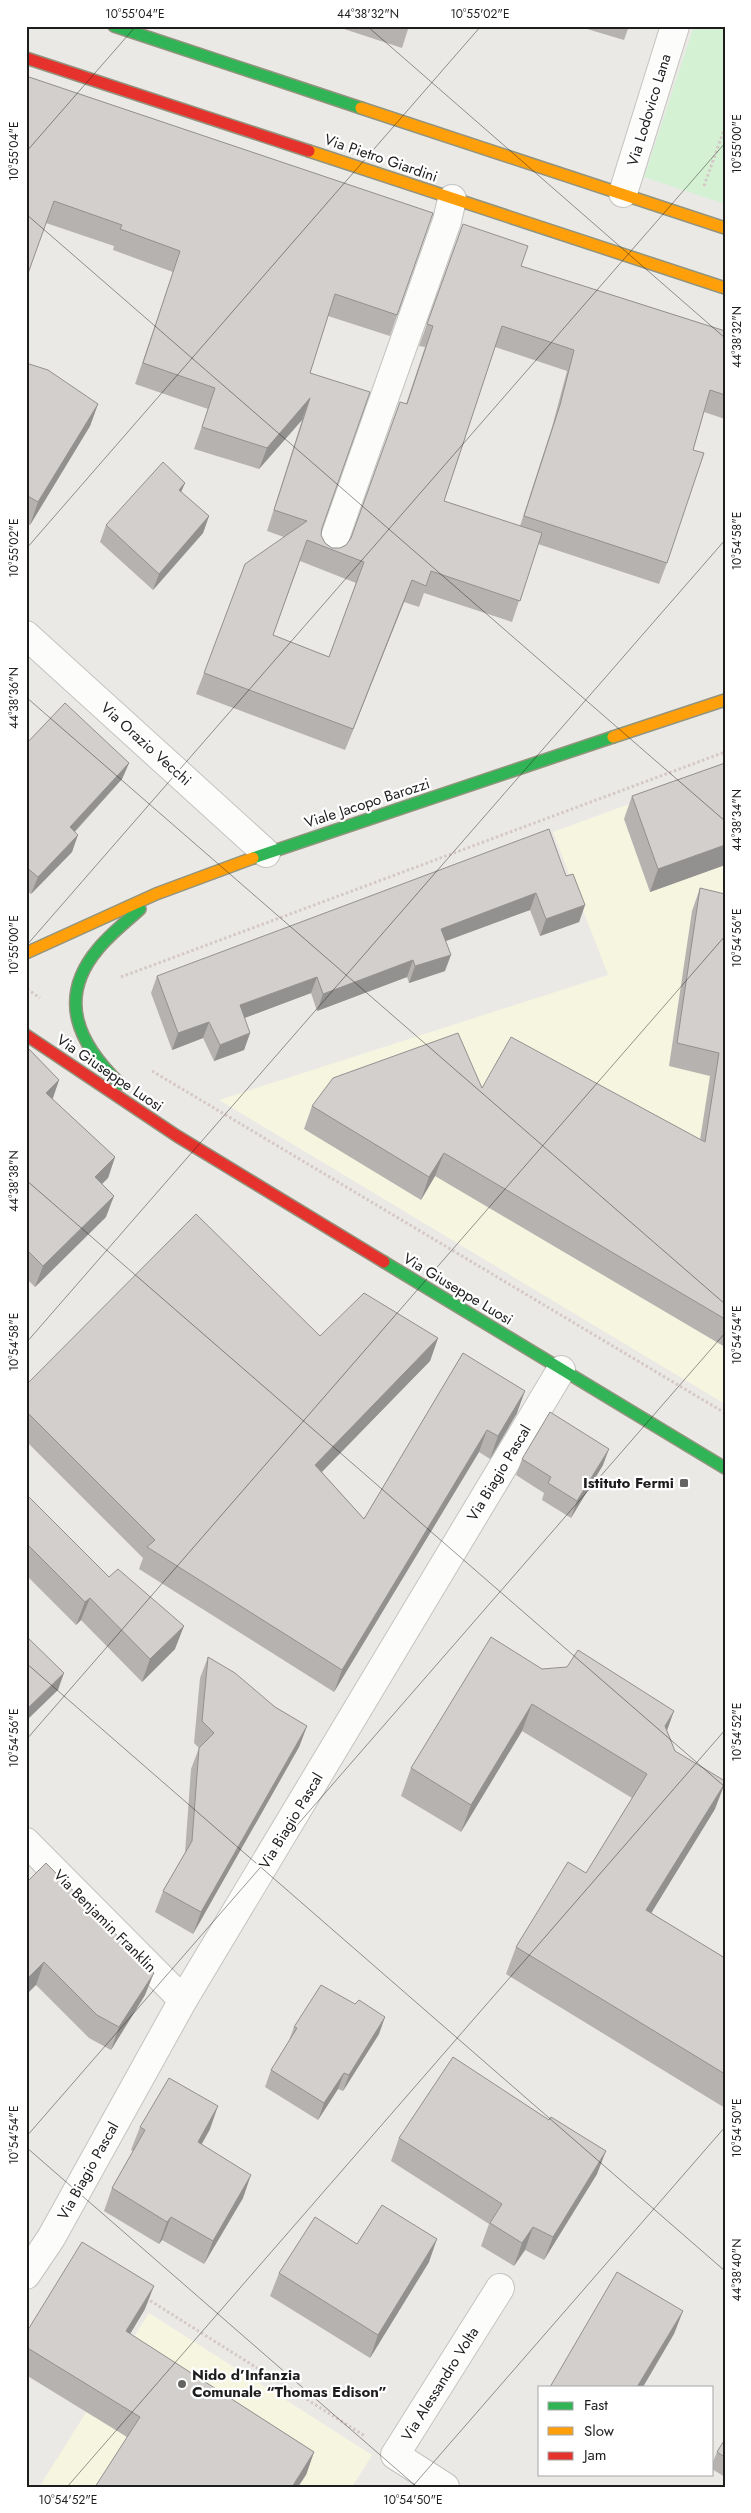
<svg xmlns="http://www.w3.org/2000/svg" width="751" height="2513" viewBox="0 0 751 2513" font-family="Jost,sans-serif">
<style>
.education{fill:#f5f5e0}
.park{fill:#d4f1d4}
.lines{fill:none;stroke-linecap:round;stroke-linejoin:round}
.street-casing{stroke:#c4c3c2;stroke-width:30}
.fast-casing{stroke:#92947e;stroke-width:14}
.slow-casing{stroke:#92947e;stroke-width:14}
.jam-casing{stroke:#92947e;stroke-width:14}
.path{stroke:#d5c8c6;stroke-width:3;stroke-dasharray:2.5 2.5;stroke-linecap:butt}
.street{stroke:#fcfcfb;stroke-width:28}
.fast{stroke:#30b455;stroke-width:11}
.slow{stroke:#ff9f0a;stroke-width:11}
.jam{stroke:#e5322d;stroke-width:11}
.wall{fill:#b5b2b0;fill-rule:evenodd}
.shaded-wall{fill:#939190}
.building{fill:#d2cfcd;stroke:#939190;fill-rule:evenodd}
.ticks{fill:none;stroke:#1d1d1d;stroke-width:1;stroke-opacity:0.45}
.poi-dot{fill:#656463;stroke:#fff;stroke-width:2}
.labels{text-anchor:middle;dominant-baseline:central;stroke-width:4.5;stroke-linejoin:round;paint-order:stroke}
.street-label{font-size:15px;fill:#1d1d1d;stroke:#fff}
.poi-label{font-size:15px;font-weight:bold;fill:#1d1d1d;stroke:#fff;text-anchor:end}
.neatline{fill:none;stroke:#1d1d1d;stroke-width:2}
.ticks-label{font-size:12px;text-anchor:middle;fill:#1d1d1d}
</style>
<rect width="100%" height="100%" fill="#ebe9e6"/>
<!-- education -->
<g class="education">
<polygon points="725,769 725,1404 219,1100 608,975 553,832"/>
<polygon points="149,2313 372,2455 352,2487 39,2487"/>
</g>
<!-- park -->
<polygon class="park" points="694,26 725,26 725,204 644,177"/>
<g class="lines">
<defs>
<g id="street">
<polyline points="623,193 675,26"/>
<polyline points="329,554 447,221 452,199"/>
<polyline points="26,635 266,853"/>
<polyline points="26,1842 183,2000"/>
<polyline points="26,2275 51,2238 183,2000 561,1370"/>
<polyline points="445,2487 395,2455 500,2288"/>
</g>
<g id="fast">
<polyline points="114,26 361,108"/>
<polyline points="253,858 613,737"/>
<path d="M 120,1084 C 79,1044 56,999 98,949 C 110,934 126,922 140,909"/>
<polyline points="384,1262 725,1468"/>
</g>
<g id="slow">
<polyline points="361,108 725,228"/>
<polyline points="309,151 725,288"/>
<polyline points="613,737 725,700"/>
<polyline points="26,953 156,894 253,858"/>
</g>
<g id="jam">
<polyline points="26,58 309,151"/>
<polyline points="26,1035 177,1136 384,1262"/>
</g>
</defs>
<!-- street casing -->
<use href="#street" class="street-casing"/>
<!-- fast casing -->
<use href="#fast" class="fast-casing"/>
<!-- slow casing -->
<use href="#slow" class="slow-casing"/>
<!-- jam casing -->
<use href="#jam" class="jam-casing"/>
<!-- path -->
<g class="path">
<polyline points="704,186 725,127"/>
<polyline points="121,977 725,752"/>
<polyline points="27,989 40,998"/>
<polyline points="152,1071 725,1413"/>
<polyline points="146,2298 365,2436"/>
</g>
<!-- street -->
<use href="#street" class="street"/>
<!-- fast -->
<use href="#fast" class="fast"/>
<!-- slow -->
<use href="#slow" class="slow"/>
<!-- jam -->
<use href="#jam" class="jam"/>
</g>
<!-- wall -->
<g class="wall">
<polygon points="335,26 409,26 402,48"/>
<polygon points="588,26 629,26 624,40 587,29"/>
<path d="M 26,76 L 433,213 L 390,336 L 328,316 L 310,373 L 322,528 L 321,535 L 325,543 L 332,548 L 340,548 L 346,545 L 351,539 L 406,404 L 425,347 L 419,346 L 463,224 L 521,266 L 725,331 L 725,419 L 704,412 L 693,450 L 667,563 L 659,584 L 538,544 L 512,622 L 424,593 L 419,607 L 404,602 L 345,750 L 196,694 L 204,673 L 284,537 L 267,531 L 302,420 L 259,469 L 194,449 L 208,409 L 135,384 L 173,272 L 113,250 L 114,246 L 46,223 ZM 495,347 L 567,371 L 552,427 L 520,526 L 444,501 ZM 300,561 L 356,583 L 329,657 L 273,635 Z"/>
<polygon points="26,363 98,404 90,426 30,525 26,523"/>
<polygon points="185,483 181,492 209,516 203,533 153,590 100,542 106,525"/>
<polygon points="26,744 129,763 122,779 75,832 72,852 31,894 26,890"/>
<polygon points="725,763 725,865 650,892 624,819 632,796"/>
<polygon points="566,876 585,905 579,922 540,936 530,910 446,941 445,971 409,983 407,977 317,1011 311,993 244,1018 250,1033 244,1050 214,1061 203,1038 172,1050 151,993 157,976"/>
<polygon points="700,888 725,894 725,1347 435,1176 421,1200 304,1129 312,1106 482,1088 700,1140 710,1076 669,1066 692,911"/>
<polygon points="26,1046 59,1080 52,1099 115,1157 108,1178 102,1184 106,1217 35,1287 26,1278"/>
<polygon points="320,1336 438,1338 430,1361 322,1472 364,1519 463,1353 517,1413 490,1459 479,1452 334,1692 139,1569 143,1558 26,1441 26,1385"/>
<polygon points="522,1459 603,1465 571,1518 542,1500 544,1493 516,1475"/>
<polygon points="26,1494 175,1649 142,1682 81,1620 76,1625 26,1575"/>
<polygon points="208,1657 275,1707 307,1726 299,1747 193,1934 155,1912 163,1891 185,1853 191,1769 199,1748 194,1743 200,1678"/>
<polygon points="542,1669 667,1731 675,1751 715,1809 651,1913 725,1958 725,2108 506,1974 516,1947 586,1873 632,1798 522,1731 461,1832 401,1796 411,1768"/>
<polygon points="26,1883 145,1995 111,2050 89,2038 36,1985"/>
<polygon points="294,2027 379,2034 343,2091 338,2089 318,2120 265,2087 271,2070 288,2043"/>
<polygon points="549,2120 597,2174 544,2260 525,2250 514,2266 481,2246 489,2224 391,2161 399,2138"/>
<polygon points="140,2127 210,2129 202,2144 243,2198 204,2264 162,2240 159,2244 104,2211 112,2188 133,2151 131,2150"/>
<polygon points="357,2244 429,2262 370,2358 270,2296 279,2273"/>
<polygon points="145,2309 130,2334 314,2452 306,2475 127,2437 26,2375 26,2333"/>
<polygon points="725,2439 725,2477 712,2469 712,2464 717,2452"/>
</g>
<!-- shaded-wall -->
<g class="shaded-wall">
<polygon points="310,398 302,420 259,469 267,448"/>
<polygon points="98,404 90,426 30,525 38,502"/>
<polygon points="185,483 178,499 179,490"/>
<polygon points="209,516 203,533 153,590 159,574"/>
<polygon points="412,580 404,602 345,750 353,729"/>
<polygon points="129,763 122,779 63,844 70,827"/>
<polygon points="78,835 72,852 31,894 38,877"/>
<polygon points="725,845 725,865 650,892 658,869"/>
<polygon points="536,893 530,910 435,945 441,929"/>
<polygon points="585,905 579,922 540,936 546,919"/>
<polygon points="451,955 445,971 409,983 415,966"/>
<polygon points="413,960 407,977 317,1011 323,994"/>
<polygon points="317,977 311,993 234,1022 240,1005"/>
<polygon points="209,1022 203,1038 172,1050 178,1033"/>
<polygon points="250,1033 244,1050 214,1061 220,1045"/>
<polygon points="59,1080 52,1101 46,1093"/>
<polygon points="444,1153 435,1176 421,1200 429,1177"/>
<polygon points="115,1157 108,1178 87,1198 95,1177"/>
<polygon points="114,1196 106,1217 35,1287 43,1266"/>
<polygon points="438,1338 430,1361 307,1487 315,1465"/>
<polygon points="525,1391 517,1413 490,1459 498,1436"/>
<polygon points="487,1430 479,1452 334,1692 342,1670"/>
<polygon points="609,1449 603,1465 571,1518 577,1501"/>
<polygon points="90,1598 81,1620 76,1625 85,1602"/>
<polygon points="184,1626 175,1649 142,1682 150,1659"/>
<polygon points="64,1673 58,1690 26,1721 26,1710"/>
<polygon points="532,1704 522,1731 461,1832 471,1805"/>
<polygon points="674,1711 664,1739 665,1726"/>
<polygon points="307,1726 299,1747 193,1934 201,1912"/>
<polygon points="725,1783 715,1809 636,1938 646,1910"/>
<polygon points="44,1962 36,1985 26,1995 26,1980"/>
<polygon points="154,1973 145,1995 111,2050 119,2027"/>
<polygon points="385,2017 379,2034 343,2091 349,2075"/>
<polygon points="344,2073 338,2089 318,2120 324,2103"/>
<polygon points="218,2106 210,2129 190,2164 198,2142"/>
<polygon points="606,2151 597,2174 544,2260 553,2237"/>
<polygon points="251,2175 243,2198 204,2264 213,2241"/>
<polygon points="171,2217 162,2240 159,2244 167,2222"/>
<polygon points="533,2227 525,2250 514,2266 522,2243"/>
<polygon points="437,2239 429,2262 370,2358 378,2335"/>
<polygon points="154,2286 145,2309 118,2354 126,2331"/>
<polygon points="683,2311 674,2334 643,2387 637,2387"/>
<polygon points="314,2452 306,2475 298,2487 292,2487"/>
</g>
<!-- building -->
<g class="building">
<path d="M 26,76 L 433,213 L 397,315 L 335,294 L 310,373 L 370,392 L 322,528 L 321,535 L 325,543 L 332,548 L 340,548 L 346,545 L 351,538 L 400,402 L 407,404 L 433,326 L 427,324 L 463,224 L 528,246 L 521,266 L 725,331 L 725,395 L 710,390 L 693,450 L 704,453 L 667,563 L 524,516 L 560,405 L 574,350 L 502,326 L 444,501 L 542,533 L 520,601 L 431,571 L 426,586 L 412,580 L 353,729 L 204,673 L 245,564 L 307,521 L 274,510 L 310,398 L 267,448 L 202,427 L 215,388 L 143,363 L 180,251 L 120,229 L 122,225 L 54,201 L 26,279 ZM 307,540 L 364,562 L 329,657 L 273,635 Z"/>
<polygon points="26,363 48,370 98,404 38,502 26,495"/>
<polygon points="163,462 185,483 179,490 209,516 159,574 106,525"/>
<polygon points="65,703 129,763 70,827 78,835 38,877 26,867 26,744"/>
<polygon points="725,763 725,845 658,869 632,796"/>
<polygon points="549,829 566,876 573,874 585,905 546,919 536,893 441,929 451,955 415,966 413,960 323,994 317,977 240,1005 250,1033 220,1045 209,1022 178,1033 157,976"/>
<polygon points="700,888 725,894 725,1319 444,1153 429,1177 312,1106 333,1078 458,1033 482,1088 511,1037 705,1142 719,1053 677,1043"/>
<polygon points="26,1046 59,1080 46,1093 115,1157 95,1177 114,1196 43,1266 26,1249"/>
<polygon points="196,1214 320,1336 364,1293 438,1338 315,1465 364,1519 463,1353 525,1391 498,1436 487,1430 342,1670 147,1547 155,1540 26,1411 26,1385"/>
<polygon points="550,1412 609,1449 577,1501 548,1483 551,1477 522,1459"/>
<polygon points="26,1494 109,1577 118,1569 184,1626 150,1659 90,1598 85,1602 26,1543"/>
<polygon points="26,1636 64,1673 26,1710"/>
<polygon points="491,1637 542,1669 567,1667 578,1650 674,1711 665,1726 675,1751 725,1781 725,1783 646,1910 725,1958 725,2074 516,1947 568,1862 586,1873 647,1774 532,1704 471,1805 411,1768"/>
<polygon points="208,1657 235,1673 275,1707 307,1726 201,1912 163,1891 192,1841 199,1748 214,1733 202,1721"/>
<polygon points="46,1863 154,1973 119,2027 97,2015 44,1962 26,1980 26,1883"/>
<polygon points="321,1985 355,2004 359,2000 385,2017 349,2075 344,2073 324,2103 271,2070 297,2028 294,2027"/>
<polygon points="453,2057 549,2120 551,2117 606,2151 553,2237 533,2227 522,2243 490,2223 502,2204 399,2138"/>
<polygon points="169,2078 218,2106 198,2142 251,2175 213,2241 171,2217 167,2222 112,2188 145,2130 140,2127"/>
<polygon points="382,2205 437,2239 378,2335 279,2273 315,2217 357,2244"/>
<polygon points="82,2242 154,2286 126,2331 314,2452 292,2487 95,2487 140,2417 26,2347 26,2333"/>
<polygon points="617,2272 683,2311 637,2387 550,2387"/>
<polygon points="725,2439 725,2457 717,2452"/>
</g>
<!-- ticks -->
<path class="ticks" d="M 367,26 L 725,338M 26,152 L 136,26M 26,214 L 725,821M 26,549 L 481,26M 26,697 L 725,1304M 26,946 L 725,143M 26,1180 L 725,1787M 26,1343 L 725,540M 26,1663 L 725,2271M 26,1740 L 725,936M 26,2137 L 725,1333M 26,2147 L 417,2487M 67,2487 L 725,1730M 412,2487 L 725,2127"/>
<!-- markers -->
<g class="poi-dot">
<rect x="679" y="1478" width="10" height="10" rx="2.5"/>
<circle cx="182" cy="2384" r="5"/>
</g>
<g class="labels">
<!-- street labels -->
<g class="street-label">
<text transform="translate(649 110) rotate(-73)">Via Lodovico Lana</text>
<text transform="translate(381 158) rotate(19)">Via Pietro Giardini</text>
<text transform="translate(146 744) rotate(42)">Via Orazio Vecchi</text>
<text transform="translate(367 803) rotate(-18)">Viale Jacopo Barozzi</text>
<text transform="translate(110 1073) rotate(34)">Via Giuseppe Luosi</text>
<text transform="translate(458 1289) rotate(31)">Via Giuseppe Luosi</text>
<text transform="translate(499 1473) rotate(-59)">Via Biagio Pascal</text>
<text transform="translate(291 1821) rotate(-59)">Via Biagio Pascal</text>
<text transform="translate(105 1921) rotate(45)">Via Benjamin Franklin</text>
<text transform="translate(88 2171) rotate(-61)">Via Biagio Pascal</text>
<text transform="translate(440 2384) rotate(-58)">Via Alessandro Volta</text>
</g>
<!-- poi labels -->
<g class="poi-label">
<text x="674" y="1483">Istituto Fermi</text>
<text x="192" y="2375" text-anchor="start">Nido d’Infanzia<tspan x="192" dy="17">Comunale “Thomas Edison”</tspan></text>
</g>
</g>
<!-- border -->
<rect width="751" height="2513" fill="none" stroke="#ffffff" stroke-width="55"/>
<!-- legend -->
<rect x="538" y="2386" width="175" height="90" fill="#ffffff" stroke="#a5a5a5"/>
<rect x="548" y="2402" width="25" height="8" fill="#30b455" stroke="#a5a5a5"/>
<text x="584" y="2410" font-size="15" fill="#1d1d1d">Fast</text>
<rect x="548" y="2427" width="25" height="8" fill="#ff9f0a" stroke="#a5a5a5"/>
<text x="584" y="2436" font-size="15" fill="#1d1d1d">Slow</text>
<rect x="548" y="2452" width="25" height="8" fill="#e5322d" stroke="#a5a5a5"/>
<text x="584" y="2460" font-size="15" fill="#1d1d1d">Jam</text>
<rect x="28" y="28" width="696" height="2458" class="neatline"/>
<g class="ticks-label">
<text x="135" y="18">10°55'04"E</text>
<text x="368" y="18">44°38'32"N</text>
<text x="480" y="18">10°55'02"E</text>
<text transform="translate(737 144) rotate(-90)" y="4">10°55'00"E</text>
<text transform="translate(14 151) rotate(-90)" y="4">10°55'04"E</text>
<text transform="translate(737 337) rotate(-90)" y="4">44°38'32"N</text>
<text transform="translate(737 541) rotate(-90)" y="4">10°54'58"E</text>
<text transform="translate(14 548) rotate(-90)" y="4">10°55'02"E</text>
<text transform="translate(14 698) rotate(-90)" y="4">44°38'36"N</text>
<text transform="translate(737 820) rotate(-90)" y="4">44°38'34"N</text>
<text transform="translate(737 938) rotate(-90)" y="4">10°54'56"E</text>
<text transform="translate(14 945) rotate(-90)" y="4">10°55'00"E</text>
<text transform="translate(14 1181) rotate(-90)" y="4">44°38'38"N</text>
<text transform="translate(737 1335) rotate(-90)" y="4">10°54'54"E</text>
<text transform="translate(14 1342) rotate(-90)" y="4">10°54'58"E</text>
<text transform="translate(737 1732) rotate(-90)" y="4">10°54'52"E</text>
<text transform="translate(14 1738) rotate(-90)" y="4">10°54'56"E</text>
<text transform="translate(737 2128) rotate(-90)" y="4">10°54'50"E</text>
<text transform="translate(14 2135) rotate(-90)" y="4">10°54'54"E</text>
<text transform="translate(737 2270) rotate(-90)" y="4">44°38'40"N</text>
<text x="68" y="2504">10°54'52"E</text>
<text x="413" y="2504">10°54'50"E</text>
</g>
</svg>
